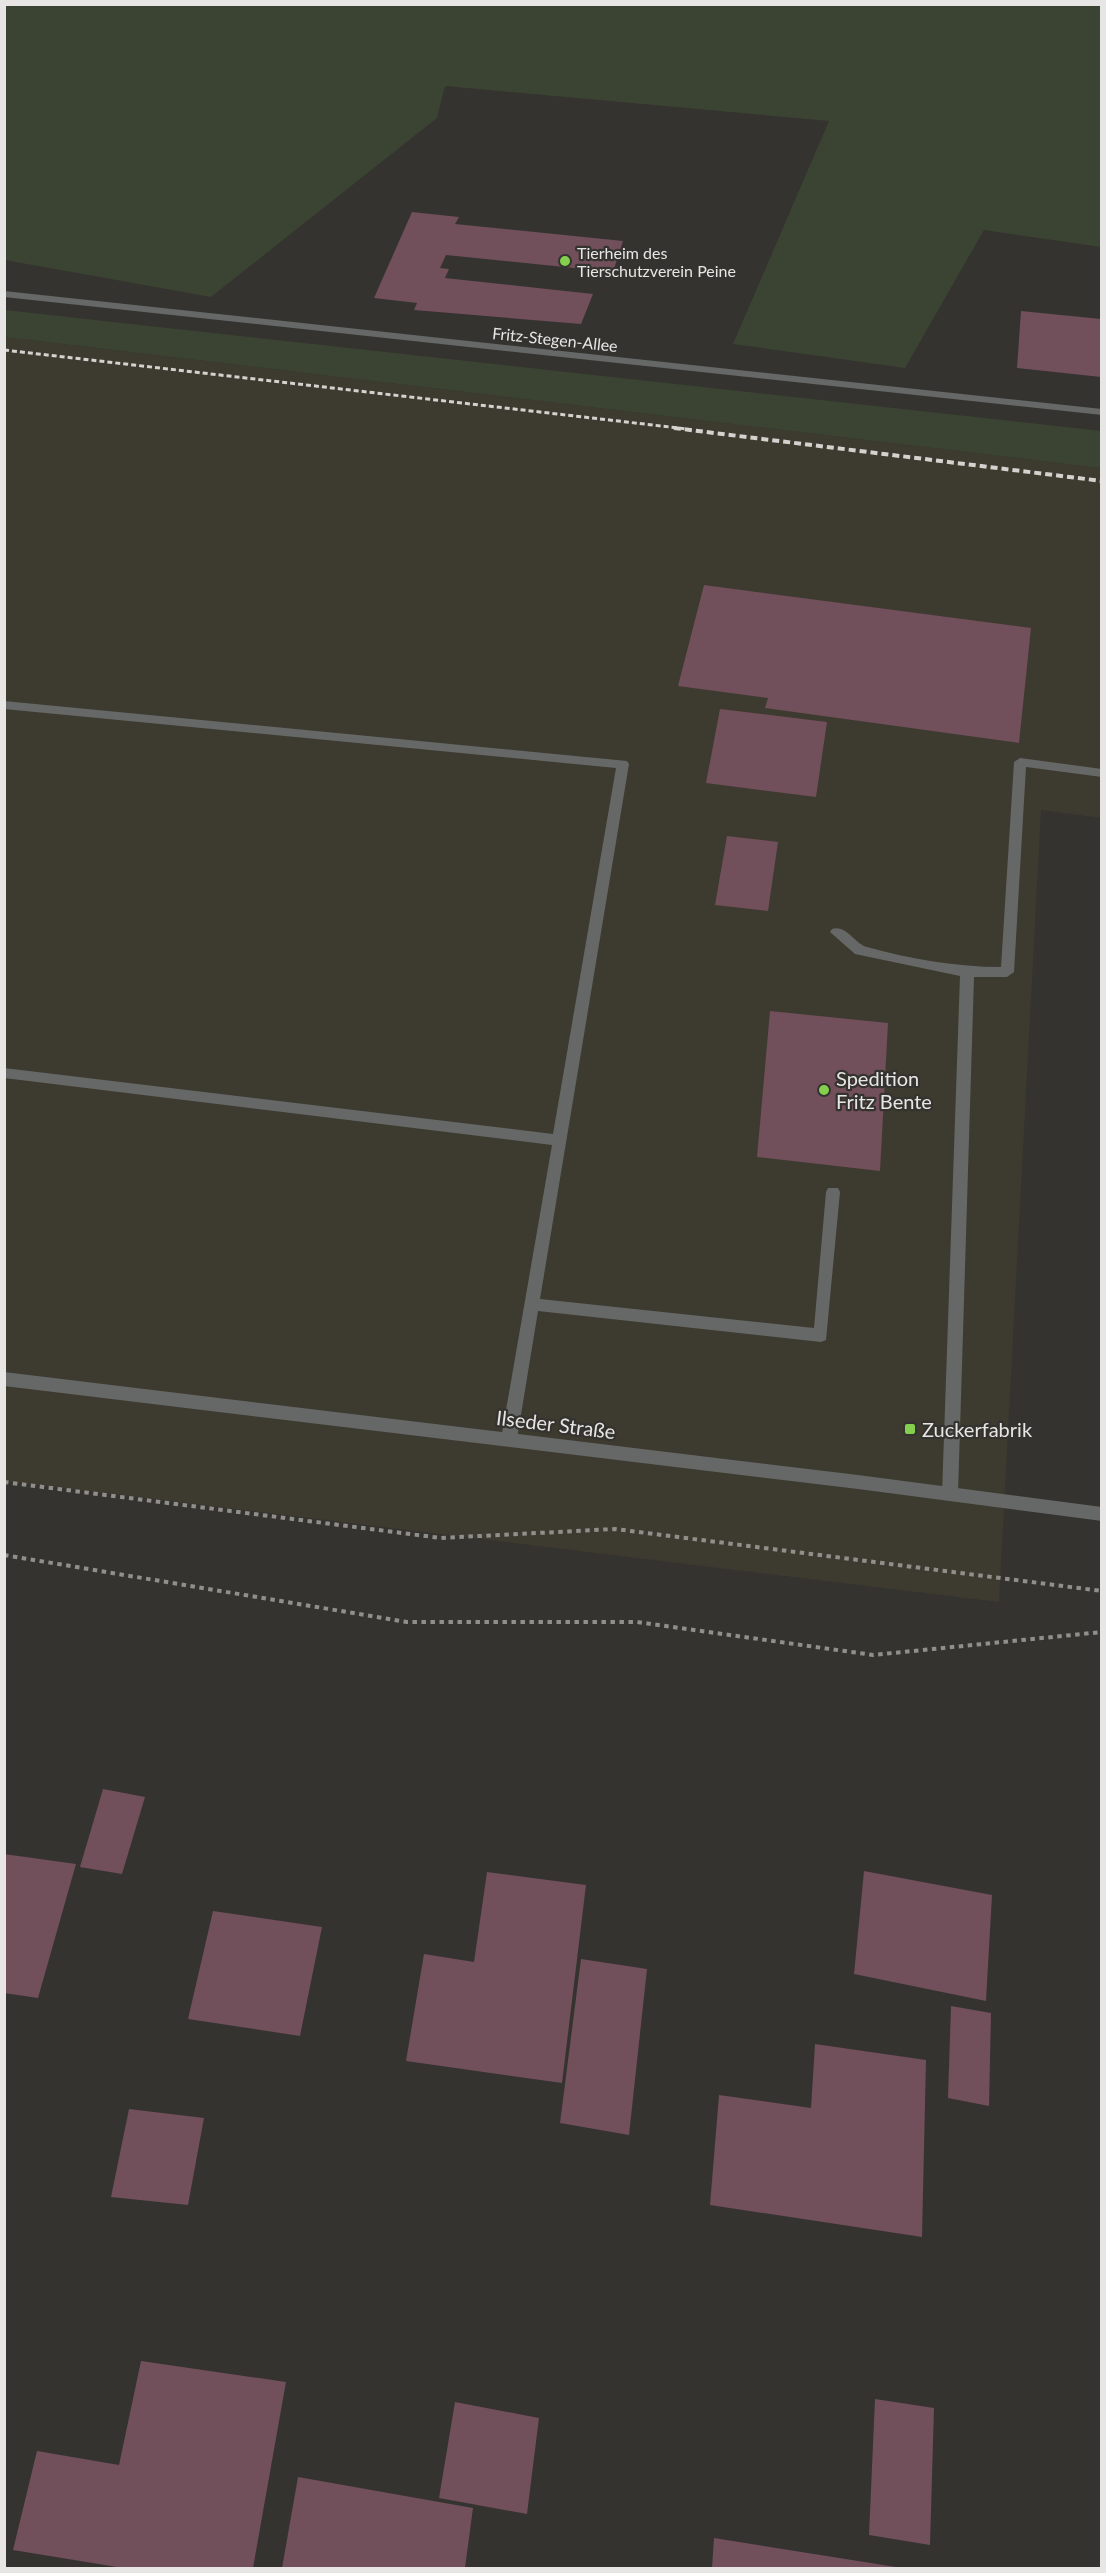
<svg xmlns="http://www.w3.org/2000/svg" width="1106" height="2573" viewBox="0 0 1106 2573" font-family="Lato,sans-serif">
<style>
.built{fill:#3d3a30}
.green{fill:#3b4432}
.building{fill:#714f5b}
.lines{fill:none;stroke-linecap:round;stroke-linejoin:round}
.path{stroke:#908f8c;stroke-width:4;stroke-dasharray:4.5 4.5;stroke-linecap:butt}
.service{fill:#666867;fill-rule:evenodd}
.minor{fill:#666867;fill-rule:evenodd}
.tertiary{fill:#666867;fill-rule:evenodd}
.rail-far1{stroke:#d3d2cf;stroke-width:3;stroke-dasharray:5 3;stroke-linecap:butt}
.rail{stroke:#d3d2cf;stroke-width:4;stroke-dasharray:7 4;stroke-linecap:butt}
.poi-dot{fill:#84cf4d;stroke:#34332f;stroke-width:2}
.labels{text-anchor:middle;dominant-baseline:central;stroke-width:4.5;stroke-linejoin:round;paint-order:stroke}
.far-poi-label{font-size:16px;fill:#e7e6e4;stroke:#34332f;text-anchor:start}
.far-street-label{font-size:16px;fill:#e7e6e4;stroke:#34332f}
.poi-label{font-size:20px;fill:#e7e6e4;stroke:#34332f;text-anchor:start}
.street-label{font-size:20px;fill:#e7e6e4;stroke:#34332f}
</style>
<rect width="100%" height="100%" fill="#34332f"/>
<!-- built -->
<polygon class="built" points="5,337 1101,468 1101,818 1041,810 999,1602 5,1481"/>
<!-- green -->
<g class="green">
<polygon points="4,5 1101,5 1101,247 984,230 905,368 733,344 829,121 445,86 437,118 211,297 5,260"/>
<polygon points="5,310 1101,431 1101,468 5,337"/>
</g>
<!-- building -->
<g class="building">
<polygon points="412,212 459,217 455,224 623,241 613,272 446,255 440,268 449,269 445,278 593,294 581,324 414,310 417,303 374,298"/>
<polygon points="1021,311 1101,319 1101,377 1017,368"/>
<polygon points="704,585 1031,628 1019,743 765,708 768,698 678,686"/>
<polygon points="720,709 827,722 816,797 706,783"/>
<polygon points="727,836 778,842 768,911 715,905"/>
<polygon points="770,1011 888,1023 880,1171 757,1157"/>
<polygon points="103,1789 145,1797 122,1874 80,1867"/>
<polygon points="4,1854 76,1864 38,1998 4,1993"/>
<polygon points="864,1871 992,1895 986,2001 854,1974"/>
<polygon points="487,1872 586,1885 562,2083 406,2061 424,1954 474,1962"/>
<polygon points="213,1911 322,1927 300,2036 188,2019"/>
<polygon points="581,1959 647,1969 629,2135 560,2123"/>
<polygon points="951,2006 991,2013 989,2106 948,2098"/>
<polygon points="815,2044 926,2060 922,2237 710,2205 719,2095 811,2108"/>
<polygon points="129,2109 204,2118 188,2205 111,2197"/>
<polygon points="141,2361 286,2382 253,2568 123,2568 13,2550 37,2451 119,2465"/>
<polygon points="875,2399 934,2408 930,2545 869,2535"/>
<polygon points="455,2402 539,2418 527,2514 439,2498"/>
<polygon points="298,2477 473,2508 465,2568 282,2568"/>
<polygon points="714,2538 896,2567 896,2568 712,2568"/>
</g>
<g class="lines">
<!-- path -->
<g class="path">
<polyline points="4,1482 441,1538 615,1529 1102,1591"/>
<polyline points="4,1555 407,1622 637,1622 873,1655 1102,1632"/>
</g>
<!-- service -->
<g class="service">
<polygon points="4,701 627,761 629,764 540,1299 814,1328 826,1192 828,1188 838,1188 840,1192 826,1340 821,1342 538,1311 517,1439 515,1444 509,1446 503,1444 501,1439 552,1145 4,1078 4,1068 553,1134 616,768 4,709"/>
<path d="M 1020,758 L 1102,769 L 1102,777 L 1026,767 L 1014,972 L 1007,977 L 974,977 L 958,1494 L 956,1499 L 950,1501 L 944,1499 L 942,1494 L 960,976 L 855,954 L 830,932 L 832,929 C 846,924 855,944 867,947 C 910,959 956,967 1001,967 L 1014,762 Z"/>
</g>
<!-- minor -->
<polygon class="minor" points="4,291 1102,409 1102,415 4,297"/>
<!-- tertiary -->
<polygon class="tertiary" points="4,1372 858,1475 1102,1507 1102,1521 858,1489 4,1386"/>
<!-- rail-far1 -->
<polyline class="rail-far1" points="4,350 687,429"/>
<!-- rail -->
<polyline class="rail" points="674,428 1102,481"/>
</g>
<!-- markers -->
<g class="poi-dot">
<circle cx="565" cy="261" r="6"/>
<circle cx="824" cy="1090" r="6"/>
<rect x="904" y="1423" width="12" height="12" rx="3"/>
</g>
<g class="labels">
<!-- far-poi labels -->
<g class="far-poi-label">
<text x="577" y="252">Tierheim des<tspan x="577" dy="18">Tierschutzverein Peine</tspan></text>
</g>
<!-- far-street labels -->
<g class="far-street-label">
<text transform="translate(555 339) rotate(6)">Fritz-Stegen-Allee</text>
</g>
<!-- poi labels -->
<g class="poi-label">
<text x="836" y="1078">Spedition<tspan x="836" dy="23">Fritz Bente</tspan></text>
<text x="922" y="1429">Zuckerfabrik</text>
</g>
<!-- street labels -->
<g class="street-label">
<text transform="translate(556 1424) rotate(7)">Ilseder Straße</text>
</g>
</g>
<!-- border -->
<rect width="1106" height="2573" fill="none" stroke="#e7e6e4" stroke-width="12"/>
</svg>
